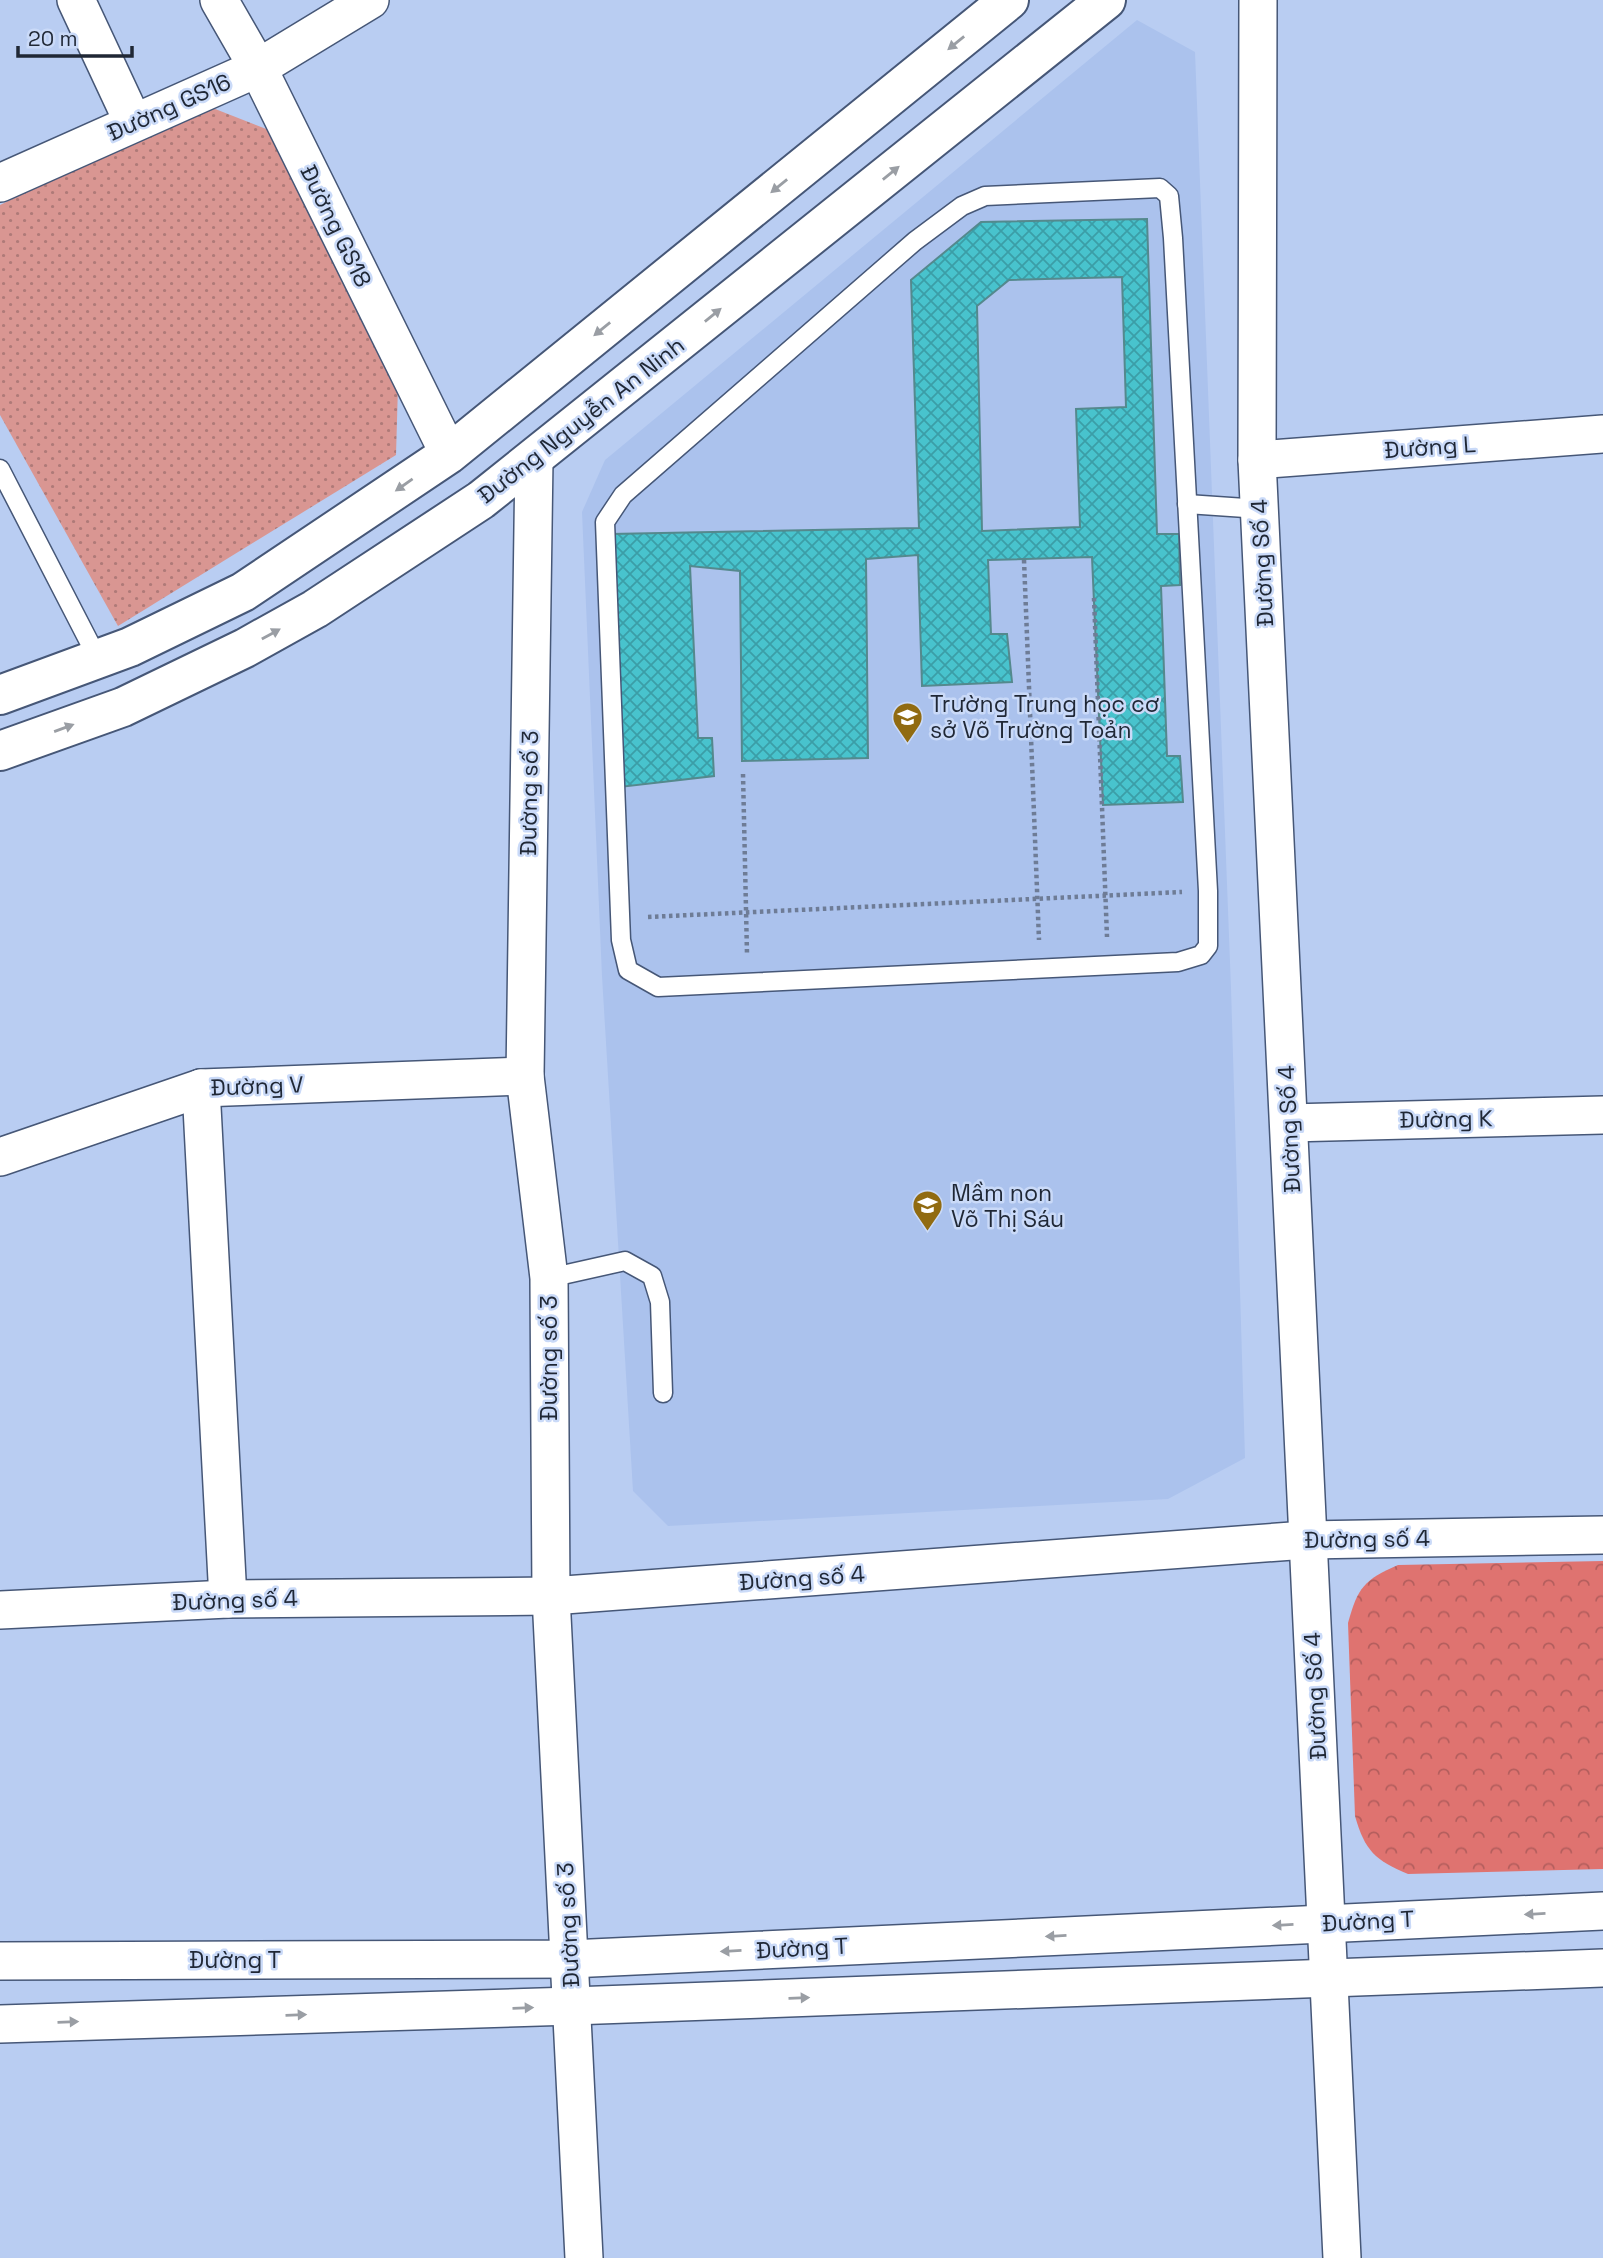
<svg xmlns="http://www.w3.org/2000/svg" width="1603" height="2258" viewBox="0 0 1603 2258" font-family="'Space Grotesk',sans-serif">
<style>
.built{fill:#abc2ed}
.grass{fill:url(#grass-dots)}
.forest{fill:url(#forest-crowns)}
.building{fill:url(#building-cross-hatch);stroke:#54898d;stroke-width:2;fill-rule:evenodd}
.lines{fill:none;stroke-linecap:round;stroke-linejoin:round}
.service-casing{stroke:#465777;stroke-width:21}
.minor-casing{stroke:#465777;stroke-width:40}
.secondary-casing{stroke:#465777;stroke-width:42}
.path{stroke:#6e7c96;stroke-width:4.5;stroke-dasharray:3.5 3.5;stroke-linecap:butt}
.service{stroke:#fff;stroke-width:18}
.minor{stroke:#fff;stroke-width:37}
.secondary{stroke:#fff;stroke-width:38}
.oneway{fill:#9a9ea4}
.labels{text-anchor:middle;dominant-baseline:central;stroke-width:5;stroke-linejoin:round;paint-order:stroke}
.street-label{font-size:23px;fill:#1f2735;stroke:#cadaf8}
.poi-label{font-size:23px;fill:#1f2735;stroke:#cadaf8;text-anchor:start}
</style>
<defs>
<pattern id="grass-dots" width="8" height="8" patternUnits="userSpaceOnUse" patternTransform="scale(1.75)"><rect width="8" height="8" fill="#d99692"/><path d="M2 2h.1M6 6h.1" fill="none" stroke="#af7a78" stroke-width="1.8" stroke-linecap="round"/></pattern>
<pattern id="forest-crowns" width="20" height="18" patternUnits="userSpaceOnUse" patternTransform="scale(1.75)"><rect width="20" height="18" fill="#df7370"/><path d="M2 6a3 3 0 1 1 6 0M12 15a3 3 0 1 1 6 0" fill="none" stroke="#b45e5d"/></pattern>
<pattern id="building-cross-hatch" width="8" height="8" patternUnits="userSpaceOnUse" patternTransform="scale(1.75)"><rect width="8" height="8" fill="#48c3cd"/><path d="M0 0l8 8M0 8l8-8" fill="none" stroke="#3b9ea7"/></pattern>
</defs>
<rect width="100%" height="100%" fill="#b9cdf2"/>
<!-- built -->
<polygon class="built" points="1137,20 1195,52 1231,988 1245,1458 1168,1499 668,1526 633,1491 602,976 582,512 605,460"/>
<!-- grass -->
<polygon class="grass" points="205,105 274,132 398,386 396,455 118,626 0,415 0,205"/>
<!-- forest -->
<path class="forest" d="M 1603,1561 L 1603,1869 L 1408,1874 C 1375,1860 1365,1851 1355,1816 L 1348,1623 C 1358,1587 1364,1580 1398,1565 Z"/>
<!-- building -->
<path class="building" d="M 1147,219 L 1157,534 L 1179,534 L 1180,585 L 1161,586 L 1167,756 L 1180,756 L 1183,802 L 1103,805 L 1092,557 L 988,560 L 991,634 L 1007,634 L 1012,682 L 922,686 L 918,555 L 866,559 L 868,758 L 742,761 L 740,571 L 690,566 L 698,738 L 712,738 L 714,776 L 620,787 L 611,534 L 919,528 L 911,280 L 981,222 ZM 1122,277 L 1126,407 L 1076,409 L 1080,527 L 982,531 L 977,306 L 1009,280 Z"/>
<g class="lines">
<defs>
<g id="service">
<polygon points="1160,188 1169,196 1173,238 1208,891 1208,946 1201,955 1178,962 658,987 628,970 621,940 605,522 623,495 915,241 962,206 985,196"/>
<polyline points="0,469 98,659"/>
<polyline points="1187,504 1260,509"/>
<polyline points="549,1278 625,1261 652,1276 660,1302 663,1393"/>
</g>
<g id="minor">
<polyline points="76,0 133,122"/>
<polyline points="219,0 258,68 449,454"/>
<polyline points="1258,0 1257,460 1342,2258"/>
<polyline points="0,183 258,68 370,0"/>
<polyline points="534,459 525,1076 549,1278 551,1596 584,2258"/>
<polyline points="1257,460 1603,434"/>
<polyline points="201,1088 228,1599"/>
<polyline points="1289,1123 1603,1115"/>
<polyline points="0,1157 201,1088 525,1076"/>
<polyline points="0,1610 228,1599 551,1596 1306,1540 1603,1535"/>
<polyline points="0,1961 570,1959 1603,1911"/>
<polyline points="0,2024 572,2006 1603,1968"/>
</g>
<g id="secondary">
<polyline points="0,695 130,647 243,592 449,454 1009,0"/>
<polyline points="0,751 123,707 245,648 315,609 481,500 1106,0"/>
</g>
</defs>
<!-- service casing -->
<use href="#service" class="service-casing"/>
<!-- minor casing -->
<use href="#minor" class="minor-casing"/>
<!-- secondary casing -->
<use href="#secondary" class="secondary-casing"/>
<!-- path -->
<g class="path">
<polyline points="1024,560 1039,940"/>
<polyline points="1094,598 1107,937"/>
<polyline points="743,774 747,954"/>
<polyline points="648,917 1182,892"/>
</g>
<!-- service -->
<use href="#service" class="service"/>
<!-- minor -->
<use href="#minor" class="minor"/>
<!-- secondary -->
<use href="#secondary" class="secondary"/>
</g>
<!-- one-way arrows -->
<defs><path id="oneway-solid" d="M-6-.8H1V-3.2L6.5 0L1 3.2V.8H-6Z" transform="scale(1.75)"/></defs>
<g class="oneway">
<use href="#oneway-solid" transform="translate(956 43) rotate(141)"/>
<use href="#oneway-solid" transform="translate(891 173) rotate(-39)"/>
<use href="#oneway-solid" transform="translate(779 186) rotate(141)"/>
<use href="#oneway-solid" transform="translate(713 315) rotate(-39)"/>
<use href="#oneway-solid" transform="translate(602 329) rotate(141)"/>
<use href="#oneway-solid" transform="translate(404 485) rotate(145)"/>
<use href="#oneway-solid" transform="translate(271 634) rotate(-29)"/>
<use href="#oneway-solid" transform="translate(64 728) rotate(-20)"/>
<use href="#oneway-solid" transform="translate(1535 1914) rotate(177)"/>
<use href="#oneway-solid" transform="translate(1283 1925) rotate(177)"/>
<use href="#oneway-solid" transform="translate(1056 1936) rotate(177)"/>
<use href="#oneway-solid" transform="translate(731 1951) rotate(177)"/>
<use href="#oneway-solid" transform="translate(799 1998) rotate(-2)"/>
<use href="#oneway-solid" transform="translate(523 2008) rotate(-2)"/>
<use href="#oneway-solid" transform="translate(296 2015) rotate(-2)"/>
<use href="#oneway-solid" transform="translate(68 2022) rotate(-2)"/>
</g>
<!-- icons -->
<defs>
<symbol id="school-pin" viewBox="-11 -11 22 30"><path d="M0 17L-7.5 6A9.5 9.5 0 1 1 7.5 6Z" fill="#916b11" stroke="#cadaf8"/><path d="M0-5L7-2L0 1L-7-2ZM-4 1L0 2.5L4 1V4Q0 6-4 4Z" fill="#fff"/></symbol>
</defs>
<g fill-rule="evenodd">
<use href="#school-pin" x="890" y="700" width="35" height="47"/>
<use href="#school-pin" x="910" y="1188" width="35" height="47"/>
</g>
<g class="labels">
<!-- street labels -->
<g class="street-label">
<text transform="translate(169 107) rotate(-24)">Đường GS16</text>
<text transform="translate(336 226) rotate(64)">Đường GS18</text>
<text transform="translate(581 420) rotate(-38)">Đường Nguyễn An Ninh</text>
<text transform="translate(1430 447) rotate(-4)">Đường L</text>
<text transform="translate(1262 563) rotate(-93)">Đường Số 4</text>
<text transform="translate(529 793) rotate(-89)">Đường số 3</text>
<text transform="translate(257 1086) rotate(-2)">Đường V</text>
<text transform="translate(1446 1119) rotate(-1)">Đường K</text>
<text transform="translate(1289 1129) rotate(-93)">Đường Số 4</text>
<text transform="translate(549 1358) rotate(-90)">Đường số 3</text>
<text transform="translate(1367 1539) rotate(-1)">Đường số 4</text>
<text transform="translate(802 1578) rotate(-4)">Đường số 4</text>
<text transform="translate(235 1600) rotate(-2)">Đường số 4</text>
<text transform="translate(1315 1696) rotate(-93)">Đường Số 4</text>
<text transform="translate(1368 1921) rotate(-3)">Đường T</text>
<text transform="translate(568 1925) rotate(-93)">Đường số 3</text>
<text transform="translate(802 1948) rotate(-3)">Đường T</text>
<text x="235" y="1960">Đường T</text>
</g>
<!-- poi labels -->
<g class="poi-label">
<text x="930" y="704">Trường Trung học cơ<tspan x="930" dy="26">sở Võ Trường Toản</tspan></text>
<text x="951" y="1193">Mầm non<tspan x="951" dy="26">Võ Thị Sáu</tspan></text>
</g>
</g>
<!-- scale -->
<path d="M18 46v10h114v-10" fill="none" stroke="#1f2735" stroke-width="3.5"/>
<text x="28" y="46" font-size="21" fill="#1f2735" stroke="#cadaf8" stroke-width="5" paint-order="stroke">20 m</text>
</svg>
